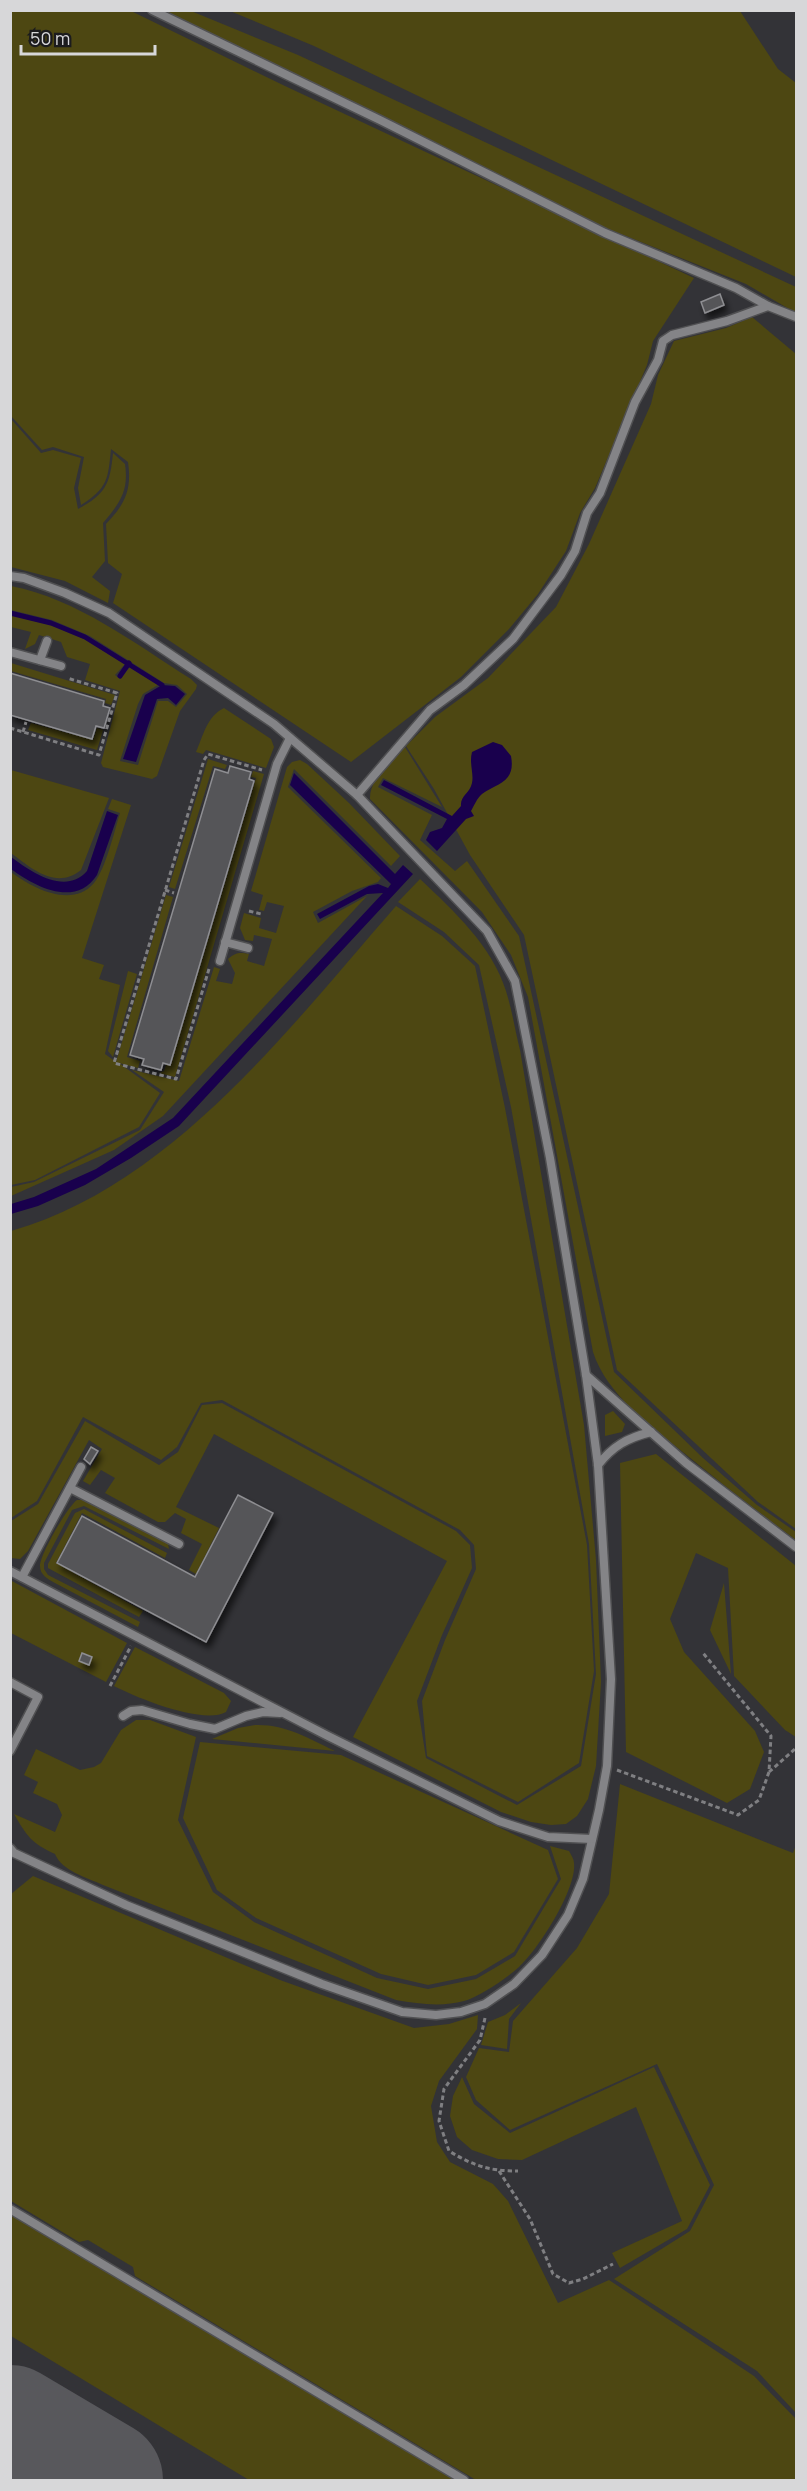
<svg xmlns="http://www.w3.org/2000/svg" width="807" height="2491" viewBox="0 0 807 2491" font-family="Manrope,sans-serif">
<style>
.green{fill:#4d4712}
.water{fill:#19004d}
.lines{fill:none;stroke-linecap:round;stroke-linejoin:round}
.stream{stroke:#19004d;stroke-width:5}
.runway{stroke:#58585c;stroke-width:120}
.building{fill:#555558;stroke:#8e8e92;stroke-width:1.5;filter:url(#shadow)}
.lane-casing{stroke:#505052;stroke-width:11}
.path{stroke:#7f7f82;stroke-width:3;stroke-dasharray:4.5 3;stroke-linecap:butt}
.lane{stroke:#848487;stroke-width:8}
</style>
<defs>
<filter id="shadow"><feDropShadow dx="3.5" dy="6" stdDeviation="3" flood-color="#0009"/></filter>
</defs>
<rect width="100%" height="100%" fill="#333337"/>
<!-- green -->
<g class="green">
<path d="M 11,10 L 131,11 L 285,86 L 694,278 L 653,341 L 647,365 L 595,488 L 580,513 L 566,551 L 538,594 L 509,629 L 461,677 L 351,762 L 113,603 L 122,574 L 108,563 L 106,524 C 125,504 132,490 128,462 L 111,449 C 108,479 108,488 81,505 L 78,488 L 84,457 L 53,447 L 42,450 L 11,416 Z"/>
<polygon points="163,11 191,11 298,55 796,287 796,313 746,284 596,224 439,144"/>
<polygon points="230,11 740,11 778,69 796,83 796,277 314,46"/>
<polygon points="752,317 796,354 796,1529 758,1502 617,1370 524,935 470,855 434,789 406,746 435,717 488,678 556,607 589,544 651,404 658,375 674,341 726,328"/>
<path d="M 11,419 L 41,453 L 53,450 L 81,458 L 74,488 L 78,509 C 106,494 110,484 113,453 L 125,464 C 129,491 120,503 103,523 L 105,561 L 92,577 L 110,591 L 108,603 L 65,581 L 11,567 Z"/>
<path d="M 11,586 C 77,599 134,643 191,679 L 197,685 L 196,689 L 180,711 L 157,776 L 152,779 L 103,767 L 101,763 L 120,691 L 85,680 L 90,664 L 67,657 L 61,642 L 39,635 L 35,644 L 25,649 L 31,632 L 11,627 L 11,615 L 51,625 L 84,639 L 125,664 L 115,675 L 120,679 L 130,667 L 158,685 L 143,694 L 138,704 L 120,761 L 138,765 L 158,701 L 168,701 L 176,707 L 187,694 L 177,685 L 164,683 L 90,636 L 52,620 L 11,610 Z"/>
<polygon points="11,663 115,695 111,705 105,703 106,699 11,671"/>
<path d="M 224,708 L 271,739 L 274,747 L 266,768 L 206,750 L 203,754 L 196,752 C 203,736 207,716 224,708 Z"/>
<polygon points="31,723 93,740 97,728 103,730 97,750 28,730"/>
<path d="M 405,747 L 442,807 L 383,778 L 378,787 L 432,815 L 420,840 L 455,871 L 467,861 L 519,936 L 614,1372 L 703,1458 L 757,1505 L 796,1532 L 796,1540 C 758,1512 721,1483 684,1453 C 650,1425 607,1395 593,1352 L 528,997 L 511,955 L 482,912 L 370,799 C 369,779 392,761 405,747 Z"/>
<polygon points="208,759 227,765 225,769 213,766 175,889 169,887"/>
<path d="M 300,760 L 307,764 L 349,803 L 400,856 L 391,866 L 294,769 L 288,787 L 381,878 L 378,882 L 352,891 L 313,912 L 318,923 L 367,896 L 163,1116 L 114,1150 L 11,1196 L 11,1187 L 34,1182 L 140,1130 L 164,1092 L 132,1070 L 179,1081 L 214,967 L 220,969 L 216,981 L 232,984 L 235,973 L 228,959 C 235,953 239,952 249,954 L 247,961 L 264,966 L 272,939 L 254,935 L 253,941 L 245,940 L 240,928 L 244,913 L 261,918 L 259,928 L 276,933 L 284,906 L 267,902 L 264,911 L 259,910 L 263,895 L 251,891 L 287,767 L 292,762 Z"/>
<path d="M 11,770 L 109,798 L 81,870 C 56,890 32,869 11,853 Z"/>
<polygon points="253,771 264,774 175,1077 159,1073 164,1071 166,1065 171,1065 256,778 251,777"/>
<path d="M 112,799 L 131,805 L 82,958 L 104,965 L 99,979 L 120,985 L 105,1054 L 116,1062 L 166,895 L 173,897 L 127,1057 L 140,1061 L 138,1068 L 119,1063 L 160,1093 L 139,1127 L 35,1180 L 11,1185 L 11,872 C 32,888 72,909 94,883 C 106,868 114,832 120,813 L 108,809 Z"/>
<path d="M 420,879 C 454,911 492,946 506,991 C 512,1010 515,1030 520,1050 L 584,1425 L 596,1560 L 601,1682 L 596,1766 L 588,1799 L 577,1816 L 566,1824 L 551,1825 L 531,1822 L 501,1812 L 353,1737 L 447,1561 L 214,1434 L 176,1507 L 219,1528 L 196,1574 L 189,1570 L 202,1544 L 181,1533 L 186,1519 L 175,1513 L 165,1522 L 158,1522 L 105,1493 L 115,1478 L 101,1470 L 90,1485 L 83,1481 L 102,1449 L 89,1440 L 28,1551 L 20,1559 L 11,1558 L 11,1521 L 38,1504 L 85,1421 L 159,1465 L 178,1452 L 202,1405 L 222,1403 L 456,1531 L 470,1545 L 472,1568 L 442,1635 L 417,1701 L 426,1758 L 517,1805 L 581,1766 L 596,1674 L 589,1544 L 511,1107 L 479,965 L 444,932 L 398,902 Z"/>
<path d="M 396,906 L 442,936 L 475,966 L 505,1108 L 587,1545 L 594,1671 L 579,1763 L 518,1802 L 427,1756 L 422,1701 L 445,1640 L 476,1569 L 474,1545 L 460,1530 L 222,1400 L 201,1403 L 177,1447 L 161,1460 L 83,1417 L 37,1501 L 11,1518 L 11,1231 C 172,1185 290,1027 396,906 Z"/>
<polygon points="128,971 137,974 113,1057 108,1051"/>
<polygon points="613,1411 625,1424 622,1432 605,1436 605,1415"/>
<polygon points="656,1454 796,1566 796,1737 785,1730 734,1676 728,1568 696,1553 670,1619 684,1652 755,1731 764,1752 750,1789 727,1803 626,1752 620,1463"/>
<path d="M 77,1500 L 83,1500 L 168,1544 L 169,1549 L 84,1506 L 72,1510 L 44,1563 L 44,1569 L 48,1575 L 140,1622 L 138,1627 L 55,1583 C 48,1579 40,1575 40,1566 C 40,1554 68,1506 77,1500 Z"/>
<polygon points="84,1509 167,1553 165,1558 82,1513 56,1563 143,1611 139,1617 48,1568 48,1564 75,1513"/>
<polygon points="10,1580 127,1643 106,1682 11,1633"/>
<polygon points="724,1583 731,1674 710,1630"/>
<path d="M 135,1647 L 224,1693 L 231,1701 L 226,1712 C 203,1725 137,1698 114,1686 Z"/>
<path d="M 136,1720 L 150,1720 L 196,1737 L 178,1820 L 213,1892 L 254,1922 L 377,1978 L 428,1989 L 476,1979 L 515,1956 L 561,1879 L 550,1846 L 569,1851 C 571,1855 574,1859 574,1863 C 577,1889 538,1950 519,1967 C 507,1978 479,1997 464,2001 C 442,2007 419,2004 396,2000 L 103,1885 C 86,1877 62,1871 55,1854 C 31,1843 27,1836 14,1814 L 55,1832 L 62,1815 L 57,1804 L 33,1793 L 38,1782 L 24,1775 L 36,1749 L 80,1770 L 94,1767 L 101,1763 L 121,1730 Z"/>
<path d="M 255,1725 C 285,1724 308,1738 335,1751 L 212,1739 L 238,1728 Z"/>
<polygon points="200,1742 341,1755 548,1850 558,1879 514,1952 476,1975 428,1985 381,1974 256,1918 217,1890 183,1818"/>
<polygon points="620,1784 793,1853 796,1845 796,2413 757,2371 614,2279 690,2231 714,2185 657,2064 510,2130 476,2100 466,2077 479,2048 509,2052 513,2021 577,1948 609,1894"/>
<polygon points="33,1876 280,1980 414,2028 449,2024 478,2015 477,2029 439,2081 431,2106 437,2142 450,2162 493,2184 508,2201 558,2303 609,2280 754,2376 796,2419 796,2480 476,2480 135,2276 133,2267 88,2240 79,2242 11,2201 11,1894"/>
<polygon points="521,2003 509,2019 507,2049 481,2045 488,2022 505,2015"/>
<polygon points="654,2067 710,2185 687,2229 620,2268 612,2253 682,2221 636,2107 522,2160 498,2159 472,2150 457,2137 450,2116 453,2096 462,2077 474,2104 510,2133"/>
<polygon points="10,2214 456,2480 249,2480 11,2336"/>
</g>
<!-- water -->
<g class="water">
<polygon points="162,685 175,686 185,694 176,705 168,698 157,699 136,762 123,759 145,695"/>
<path d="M 493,742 L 502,745 L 511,756 C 516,783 497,783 482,794 C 477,798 474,806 471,811 L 474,816 L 466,819 L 437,851 L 426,840 L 430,832 L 442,828 L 447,819 L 381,785 L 384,780 L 452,816 L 461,806 C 460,796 470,793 472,783 C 474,774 469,763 472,752 Z"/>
<polygon points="294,773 395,874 403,865 413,874 179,1126 131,1158 85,1185 38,1206 11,1214 11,1204 34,1197 96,1169 173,1118 383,893 367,894 320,919 317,914 369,886 378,884 388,888 391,884 290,785"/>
<path d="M 107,811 L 118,815 L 97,875 C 76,908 35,887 11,869 L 11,857 C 30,871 65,896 87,871 Z"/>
</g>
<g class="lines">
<!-- stream -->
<g class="stream">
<polyline points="10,613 51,623 85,637 162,685"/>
<polyline points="120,676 129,663"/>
</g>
<!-- runway -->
<polyline class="runway" points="10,2425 103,2480"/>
</g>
<!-- building -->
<g class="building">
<polygon points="720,294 724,305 705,313 701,302"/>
<polygon points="10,673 104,701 103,706 110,708 104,728 96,726 92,739 10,715"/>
<polygon points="230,766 251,772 249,779 254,781 170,1065 163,1063 161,1070 142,1065 144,1059 130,1055 215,769 228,773"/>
<polygon points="91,1447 98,1451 90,1464 84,1459"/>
<polygon points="238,1495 273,1513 206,1642 57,1563 82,1516 195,1577"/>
<polygon points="82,1653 92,1657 89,1665 79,1661"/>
</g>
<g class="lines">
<defs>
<g id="lane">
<polyline points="152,10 380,120 605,233 736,288 768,306 796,317"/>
<polyline points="10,576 24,578 65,593 109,613 274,724 357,795 487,931 515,981 550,1158 586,1375 598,1465 611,1679 607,1766 599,1810 583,1879 568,1915 542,1955 514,1984 485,2004 461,2012 436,2015 402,2012 322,1984 126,1905 14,1853 10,1848"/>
<polyline points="10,652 61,666"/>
<polyline points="40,660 47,641"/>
<polyline points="357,795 430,710 464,685 513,639 561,575 575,551 587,513 600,493 635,402 658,360 663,341 672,335 727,321 768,306"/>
<polyline points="225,942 248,948"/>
<polyline points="220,961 277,764 290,738"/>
<polyline points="586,1375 686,1463 796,1547"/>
<path d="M 598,1465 C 613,1446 627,1438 651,1432"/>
<polyline points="70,1488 179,1544"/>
<polyline points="10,1571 326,1735 499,1821 548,1837 592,1839"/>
<polyline points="22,1577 81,1467"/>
<polyline points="10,1682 38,1697 10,1751"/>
<polyline points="123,1716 131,1711 142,1710 190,1724 215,1729 246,1716 263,1712 280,1713"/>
<polyline points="10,2209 464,2480"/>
</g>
</defs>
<!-- lane casing -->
<use href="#lane" class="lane-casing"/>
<!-- path -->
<g class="path">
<polyline points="10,728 99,755 117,693 67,678"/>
<polyline points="23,732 26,722"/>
<polyline points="165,890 174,893"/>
<polyline points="249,911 261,914"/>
<polyline points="209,969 176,1079 114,1063 204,760 208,754 262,770"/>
<polyline points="110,1686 131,1646"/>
<polyline points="617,1770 738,1815 759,1800 769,1772 771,1736 703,1653"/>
<polyline points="769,1772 796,1748"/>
<path d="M 485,2018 L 480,2040 L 444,2089 L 439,2121 L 449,2151 C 474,2166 489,2171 518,2171"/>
<polyline points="499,2171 530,2219 553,2274 569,2283 583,2279 613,2264"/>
</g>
<!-- lane -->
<use href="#lane" class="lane"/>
</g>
<!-- border -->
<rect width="807" height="2491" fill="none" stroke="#d7d7d9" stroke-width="24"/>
<!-- scale -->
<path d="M21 45v9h134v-9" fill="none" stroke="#d7d7d9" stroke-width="3"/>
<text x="30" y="45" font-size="18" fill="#d7d7d9" stroke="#1b1b1d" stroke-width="4.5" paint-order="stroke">50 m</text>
</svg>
